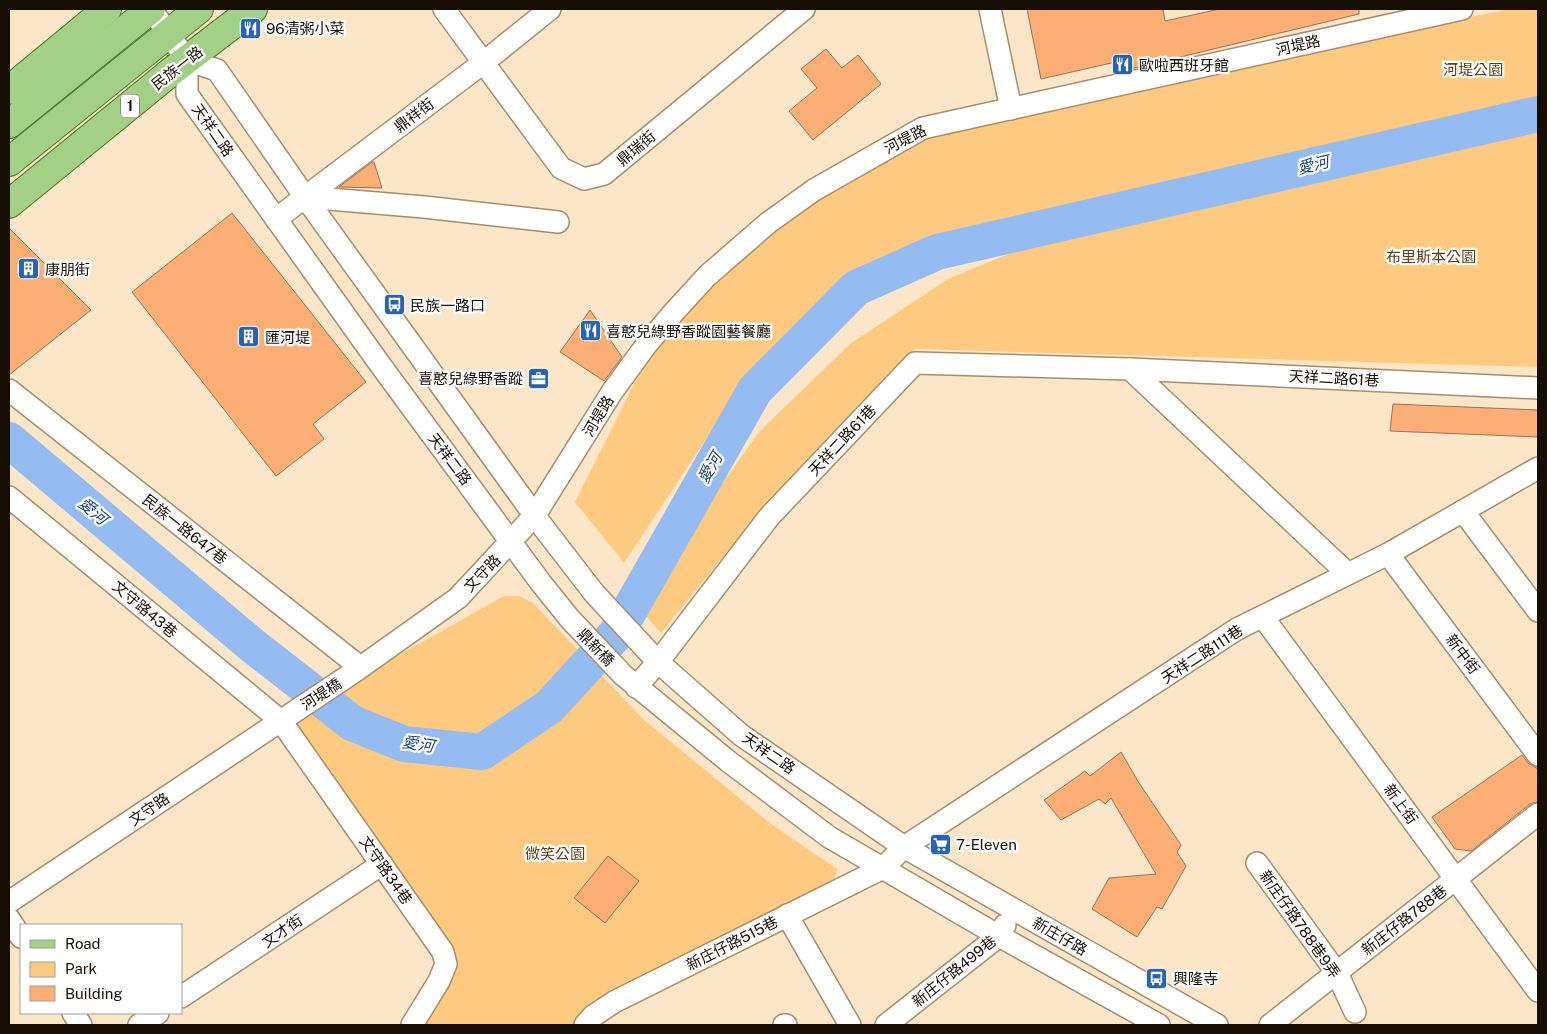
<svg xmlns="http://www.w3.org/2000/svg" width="1547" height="1034" viewBox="0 0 1547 1034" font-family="'Public Sans','Noto Sans TC',sans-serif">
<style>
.green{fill:#fdca80}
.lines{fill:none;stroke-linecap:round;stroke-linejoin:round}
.river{stroke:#94bcf2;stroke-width:36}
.building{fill:#fdae75;stroke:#96735a}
.minor-casing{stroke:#a78e6a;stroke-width:24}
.major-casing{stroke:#497824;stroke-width:30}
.minor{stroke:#fff;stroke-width:21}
.major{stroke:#a2d086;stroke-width:28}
.labels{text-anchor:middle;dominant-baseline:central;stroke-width:4.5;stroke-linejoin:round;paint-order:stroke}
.shield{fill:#fff;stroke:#5d564f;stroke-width:1}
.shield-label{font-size:14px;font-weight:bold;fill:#170e03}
.poi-label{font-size:15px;fill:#170e03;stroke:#fff;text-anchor:start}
.street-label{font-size:15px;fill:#170e03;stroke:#fff}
.park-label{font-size:15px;fill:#5b3f11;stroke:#fff}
.water-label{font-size:16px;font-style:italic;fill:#1a467e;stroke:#fff}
</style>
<rect width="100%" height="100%" fill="#fce6c8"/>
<!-- green -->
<g class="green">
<polygon points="1508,9 1538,9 1538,106 935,237 887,261 820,299 761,361 716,424 624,563 575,502 643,366 696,302 760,241 843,183 919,140 987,123"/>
<polygon points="1538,120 1538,367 915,349 767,503 661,633 633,601 642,597 759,432 850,344 948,279 1057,234"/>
<polygon points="504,596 519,596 533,603 643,719 771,824 837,869 835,878 585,1025 408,1025 439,965 374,870 279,722"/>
</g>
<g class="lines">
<!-- river -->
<polyline class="river" points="9,440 253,646 352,723 404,744 482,752 549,707 616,634 755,390 856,288 937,252 1538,114"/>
</g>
<!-- building -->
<g class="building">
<polygon points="1027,9 1163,9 1165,21 1220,9 1359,9 1359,14 1122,71 1120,61 1041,79"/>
<polygon points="826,49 842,68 858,55 881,84 813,140 789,111 817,88 801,69"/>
<polygon points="374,162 382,188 339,187 372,162"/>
<polygon points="232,213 366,382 313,424 324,439 276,476 132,292"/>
<polygon points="9,228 91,310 9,375"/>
<polygon points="590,310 622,357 604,381 560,352"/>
<polygon points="1393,404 1538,410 1538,437 1390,431"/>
<polygon points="1121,752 1139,783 1181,845 1177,852 1186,866 1162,909 1157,907 1137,937 1092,909 1109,878 1156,874 1111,798 1105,804 1099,799 1061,820 1044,800 1085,771 1090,776"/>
<polygon points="1522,755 1528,763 1538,769 1538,802 1530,804 1471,851 1455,849 1432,817"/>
<polygon points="608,856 639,881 605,923 574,898"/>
</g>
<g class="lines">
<defs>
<g id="minor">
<polyline points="151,9 187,60"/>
<polyline points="444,9 561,168 584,179 604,174 804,9"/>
<polyline points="990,9 1011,109"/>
<polyline points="187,60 217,70 305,197 540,523 594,593 658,662 741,735 904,847 1217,1025"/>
<polyline points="187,60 187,94 379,363 541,583 570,619 623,675 728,761 829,837 999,936 1159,1025"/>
<polyline points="305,197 424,207 558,222"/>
<polyline points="276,219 483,63 550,9"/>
<polyline points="1130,369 1347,573"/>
<polyline points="9,390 360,667"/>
<polyline points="9,497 281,721 443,952 446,964 439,981 412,1025"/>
<polyline points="1463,511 1538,611"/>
<polyline points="1388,554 1538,755"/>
<polyline points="1263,617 1538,991"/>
<polyline points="636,687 658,662 769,517 915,363 1130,369 1538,388"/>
<polyline points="1257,863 1337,973 1355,1012"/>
<polyline points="9,902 354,672 458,598 535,515 612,392 647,344 674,312 707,276 768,223 814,190 923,128 1462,9"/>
<polyline points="787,915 850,1025"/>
<polyline points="9,919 21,937"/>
<polyline points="181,997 382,864"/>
<polyline points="73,1013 81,1025"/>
<polyline points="139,1025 158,1013"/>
<polyline points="585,1025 593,1016 614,1002 883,868 904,847 1237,629 1388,554 1538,468"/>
<polyline points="784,1025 786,1025"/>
<polyline points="886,1025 999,936 1005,925"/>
<polyline points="1270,1025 1538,814"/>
</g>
<g id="major">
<polyline points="9,90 107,9"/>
<polyline points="9,124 151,9"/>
<polyline points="9,162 199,9"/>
<polyline points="9,204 172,71 253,9"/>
</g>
</defs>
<!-- minor casing -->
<use href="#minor" class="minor-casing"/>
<!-- major casing -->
<use href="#major" class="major-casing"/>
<!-- minor -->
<use href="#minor" class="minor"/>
<!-- major -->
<use href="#major" class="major"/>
</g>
<!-- icons -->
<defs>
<symbol id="restaurant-square" viewBox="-11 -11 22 22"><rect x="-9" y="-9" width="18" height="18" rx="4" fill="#2465b6" stroke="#fff"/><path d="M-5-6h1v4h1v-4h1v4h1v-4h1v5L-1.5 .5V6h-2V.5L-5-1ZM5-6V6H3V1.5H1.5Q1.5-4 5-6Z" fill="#fff"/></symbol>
<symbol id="building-square" viewBox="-11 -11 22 22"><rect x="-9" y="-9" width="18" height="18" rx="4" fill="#2465b6" stroke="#fff"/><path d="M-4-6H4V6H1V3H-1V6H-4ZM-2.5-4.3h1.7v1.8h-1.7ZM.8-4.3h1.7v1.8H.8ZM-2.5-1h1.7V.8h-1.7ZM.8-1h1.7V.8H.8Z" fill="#fff"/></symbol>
<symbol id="bus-square" viewBox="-11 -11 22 22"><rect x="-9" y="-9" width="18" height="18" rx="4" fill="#2465b6" stroke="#fff"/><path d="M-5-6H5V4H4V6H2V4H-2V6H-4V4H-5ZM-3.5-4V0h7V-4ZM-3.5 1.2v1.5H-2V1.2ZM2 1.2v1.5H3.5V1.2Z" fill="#fff"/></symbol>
<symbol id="office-square" viewBox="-11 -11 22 22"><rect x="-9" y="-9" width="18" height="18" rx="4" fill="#2465b6" stroke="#fff"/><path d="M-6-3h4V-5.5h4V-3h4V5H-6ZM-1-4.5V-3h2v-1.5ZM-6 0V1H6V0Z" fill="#fff"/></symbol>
<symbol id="supermarket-square" viewBox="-11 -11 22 22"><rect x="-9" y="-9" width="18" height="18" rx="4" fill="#2465b6" stroke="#fff"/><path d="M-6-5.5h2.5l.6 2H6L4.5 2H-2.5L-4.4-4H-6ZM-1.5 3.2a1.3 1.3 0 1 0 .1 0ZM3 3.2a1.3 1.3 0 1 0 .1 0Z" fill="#fff"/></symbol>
</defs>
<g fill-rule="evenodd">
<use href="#restaurant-square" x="238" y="16" width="25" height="25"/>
<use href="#restaurant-square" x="1110" y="52" width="25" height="25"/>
<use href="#building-square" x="16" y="256" width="25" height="25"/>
<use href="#bus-square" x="382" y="292" width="25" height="25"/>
<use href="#restaurant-square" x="578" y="318" width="25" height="25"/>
<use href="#building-square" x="236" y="324" width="25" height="25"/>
<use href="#office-square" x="526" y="366" width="25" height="25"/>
<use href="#supermarket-square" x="928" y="832" width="25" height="25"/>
<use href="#bus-square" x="1144" y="966" width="25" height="25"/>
</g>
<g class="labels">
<!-- shield labels -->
<rect class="shield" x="121" y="94.5" width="18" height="23" rx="4"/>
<g class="shield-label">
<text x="130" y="106">1</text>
</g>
<!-- poi labels -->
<g class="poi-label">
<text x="266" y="28">96清粥小菜</text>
<text x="1139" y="65">歐啦西班牙館</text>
<text x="45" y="269">康朋街</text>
<text x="410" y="305">民族一路口</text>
<text x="606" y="331">喜憨兒綠野香蹤園藝餐廳</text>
<text x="265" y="337">匯河堤</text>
<text x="523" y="378" text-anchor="end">喜憨兒綠野香蹤</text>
<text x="956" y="844">7-Eleven</text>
<text x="1173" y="978">興隆寺</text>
</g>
<!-- street labels -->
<g class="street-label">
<text transform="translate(1298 45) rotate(-13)">河堤路</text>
<text transform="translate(177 68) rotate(-38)">民族一路</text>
<text transform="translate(414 115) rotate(-37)">鼎祥街</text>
<text transform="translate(213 130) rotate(55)">天祥二路</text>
<text transform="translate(905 139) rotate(-27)">河堤路</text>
<text transform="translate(636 148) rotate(-40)">鼎瑞街</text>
<text transform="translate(1334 378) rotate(3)">天祥二路61巷</text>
<text transform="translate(598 416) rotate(-59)">河堤路</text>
<text transform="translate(842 440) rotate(-47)">天祥二路61巷</text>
<text transform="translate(450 459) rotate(53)">天祥二路</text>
<text transform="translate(185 529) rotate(38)">民族一路647巷</text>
<text transform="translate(482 573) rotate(-46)">文守路</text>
<text transform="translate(145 609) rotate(40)">文守路43巷</text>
<text transform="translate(596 647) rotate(46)">鼎新橋</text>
<text transform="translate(1202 654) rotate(-33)">天祥二路111巷</text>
<text transform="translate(1463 654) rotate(53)">新中街</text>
<text transform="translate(321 694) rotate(-33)">河堤橋</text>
<text transform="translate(769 753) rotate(35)">天祥二路</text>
<text transform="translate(1401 804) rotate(54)">新上街</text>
<text transform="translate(149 809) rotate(-34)">文守路</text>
<text transform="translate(386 870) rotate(55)">文守路34巷</text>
<text transform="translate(1404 920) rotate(-38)">新庄仔路788巷</text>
<text transform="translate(1300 924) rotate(55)">新庄仔路788巷9弄</text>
<text transform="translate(282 931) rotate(-34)">文才街</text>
<text transform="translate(1060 936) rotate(30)">新庄仔路</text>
<text transform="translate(732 943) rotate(-27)">新庄仔路515巷</text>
<text transform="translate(954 971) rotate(-39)">新庄仔路499巷</text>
</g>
<!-- park labels -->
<g class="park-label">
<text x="1473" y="69">河堤公園</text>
<text x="1431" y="256">布里斯本公園</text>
<text x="555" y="853">微笑公園</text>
</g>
<!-- water labels -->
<g class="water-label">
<text transform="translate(1313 165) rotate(-13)">愛河</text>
<text transform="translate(710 468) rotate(-60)">愛河</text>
<text transform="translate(93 511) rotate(40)">愛河</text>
<text transform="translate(418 744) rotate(9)">愛河</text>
</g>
</g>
<!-- border -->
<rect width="1547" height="1034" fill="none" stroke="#170e03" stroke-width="20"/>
<!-- legend -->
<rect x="20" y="924" width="162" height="90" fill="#ffffff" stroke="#a29f9a"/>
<rect x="30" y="940" width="25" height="8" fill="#a2d086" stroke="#a29f9a"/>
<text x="65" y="949" font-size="15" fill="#170e03">Road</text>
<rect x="30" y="962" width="25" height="15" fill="#fdca80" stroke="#a29f9a"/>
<text x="65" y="974" font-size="15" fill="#170e03">Park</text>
<rect x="30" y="986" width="25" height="15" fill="#fdae75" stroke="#a29f9a"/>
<text x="65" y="999" font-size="15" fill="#170e03">Building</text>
</svg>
